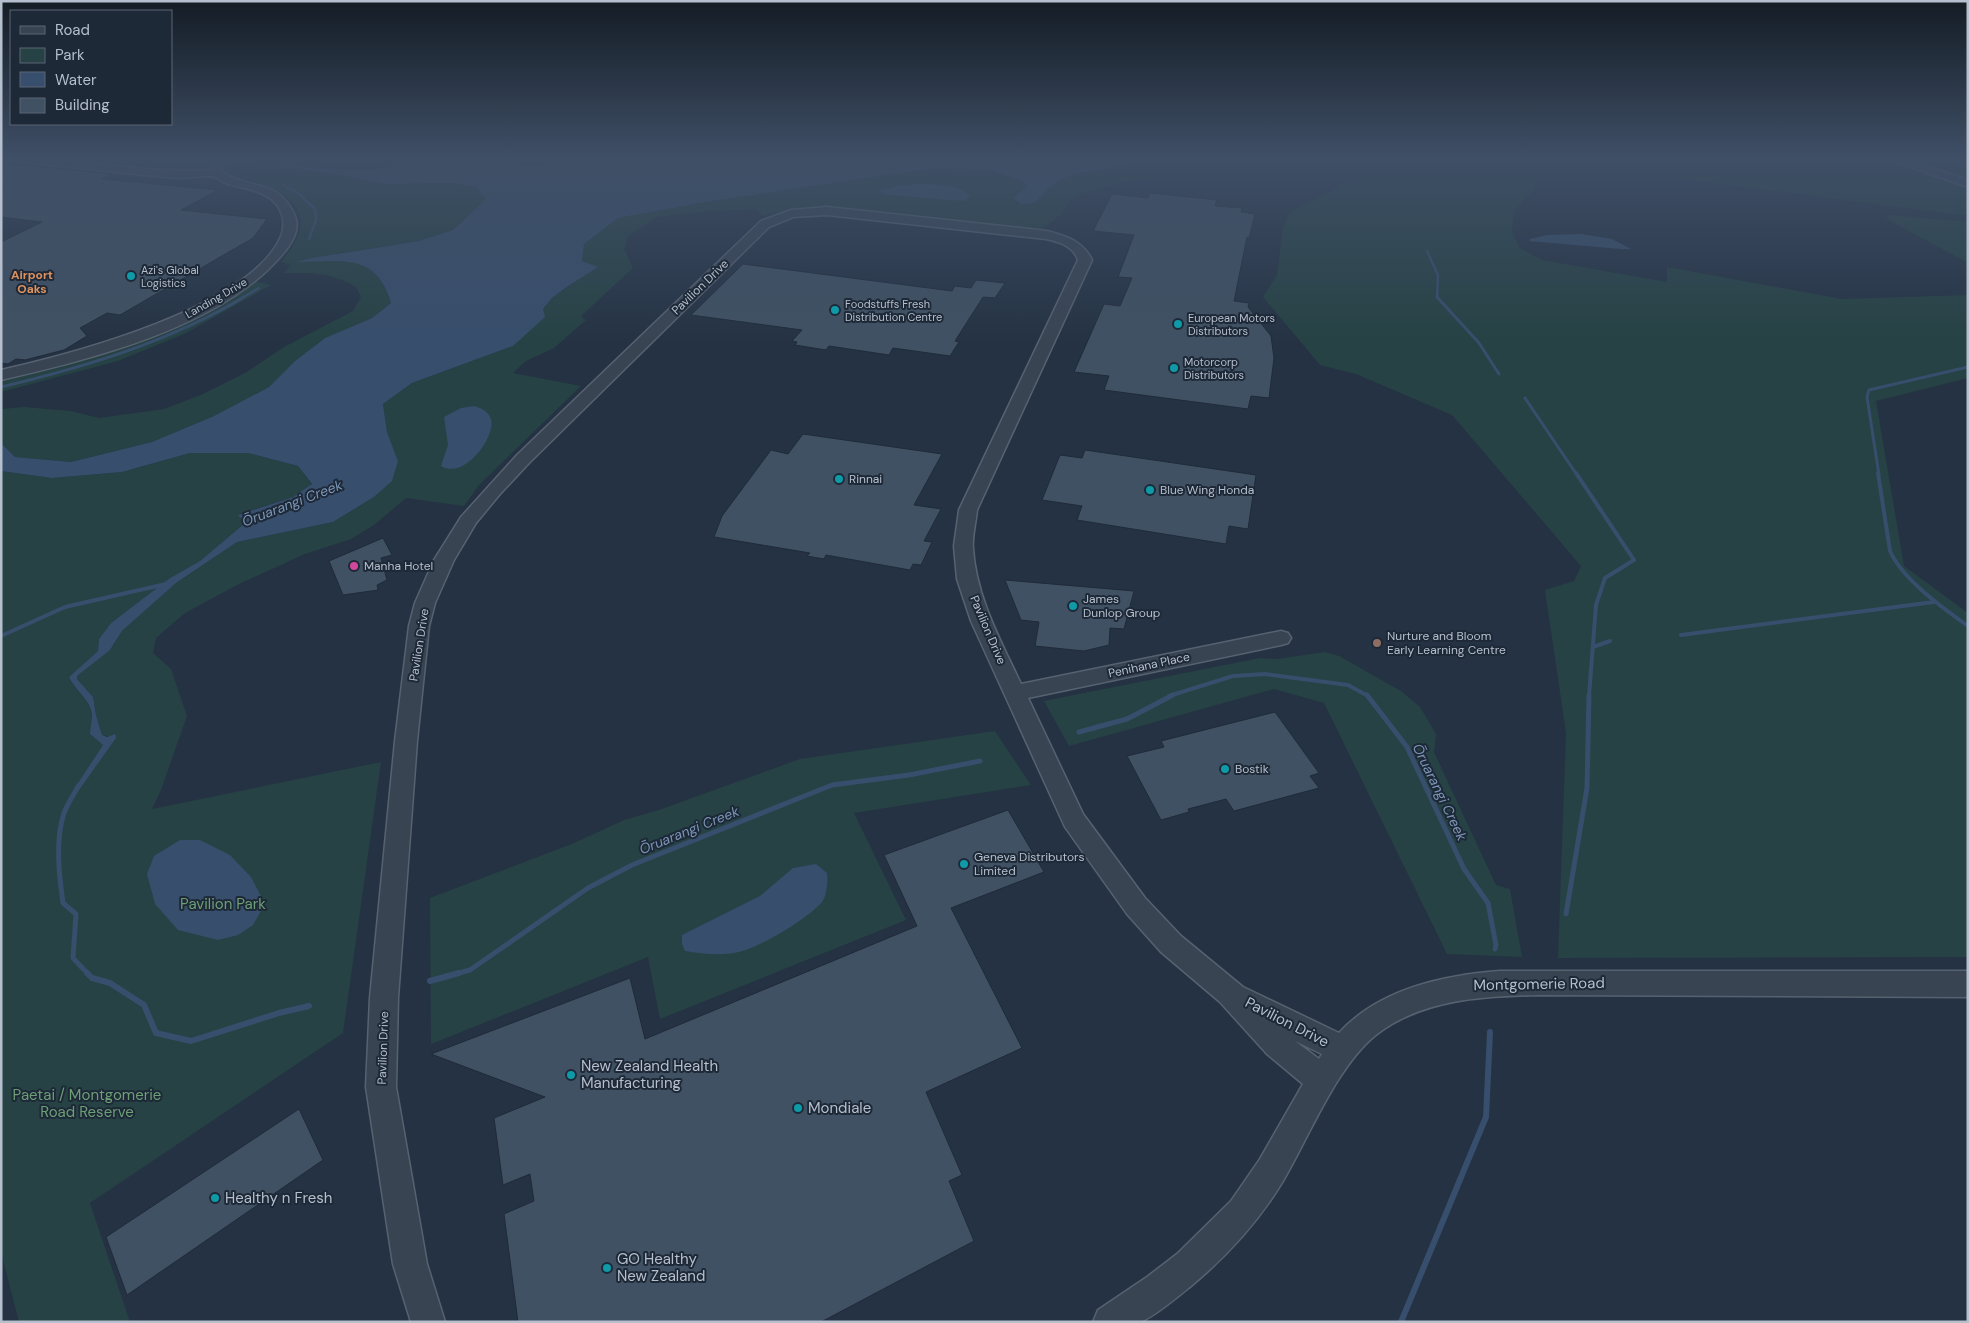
<svg xmlns="http://www.w3.org/2000/svg" width="1969" height="1323" viewBox="0 0 1969 1323" font-family="'DM Sans',sans-serif">
<style>
.green{fill:#264244}
.water{fill:#374e6c}
.lines{fill:none;stroke-linecap:round;stroke-linejoin:round}
.stream-far4{stroke:#374e6c;stroke-width:2.5}
.stream-far3{stroke:#374e6c;stroke-width:3}
.stream-far2{stroke:#374e6c;stroke-width:4}
.stream-far1{stroke:#374e6c;stroke-width:5}
.stream{stroke:#374e6c;stroke-width:6}
.building{fill:#405163;stroke:#202b3a}
.minor-casing{stroke:#576270;stroke-width:3}
.minor{fill:#394453;fill-rule:evenodd}
.culture-dot{fill:#0f9aa8;stroke:#1e2938;stroke-width:2}
.hotel-dot{fill:#d1479c;stroke:#1e2938;stroke-width:2}
.education-dot{fill:#8d6e63;stroke:#1e2938;stroke-width:2}
.labels{text-anchor:middle;dominant-baseline:central;stroke-width:4;stroke-linejoin:round;paint-order:stroke}
.far-poi-label{font-size:11px;fill:#b6bfcd;stroke:#1e2938;text-anchor:start}
.far-street-label{font-size:11px;fill:#b6bfcd;stroke:#1e2938}
.far-quarter-label{font-size:12px;font-weight:bold;fill:#dd9361;stroke:#1e2938}
.street-label{font-size:12px;fill:#b6bfcd;stroke:#1e2938}
.poi-label{font-size:12px;fill:#b6bfcd;stroke:#1e2938;text-anchor:start}
.water-label{font-size:14px;font-style:italic;fill:#7c96b6;stroke:#1e2938}
.near-park-label{font-size:15px;fill:#6c9f76;stroke:#1e2938}
.near-street-label{font-size:15px;fill:#b6bfcd;stroke:#1e2938}
.near-poi-label{font-size:15px;fill:#b6bfcd;stroke:#1e2938;text-anchor:start}
</style>
<rect width="100%" height="100%" fill="#243243"/>
<!-- green -->
<g class="green">
<path d="M 239,157 L 408,157 L 407,162 C 378,175 334,169 303,166 C 290,165 272,161 261,166 L 277,166 L 341,175 L 385,184 L 454,183 L 476,187 L 486,199 L 453,230 L 419,241 L 335,254 L 335,256 C 367,266 381,269 391,303 L 372,318 L 325,338 L 295,361 L 269,387 L 214,416 L 152,442 L 71,462 L 15,457 L 1,443 L 1,409 L 24,407 L 71,411 L 99,418 L 164,409 L 203,394 L 245,373 L 284,347 L 353,311 L 361,297 L 356,287 C 329,272 314,273 284,273 L 291,265 L 282,262 C 287,253 297,242 299,232 C 310,193 257,182 230,175 L 226,171 L 225,167 L 228,161 Z"/>
<path d="M 448,157 L 595,157 C 549,172 499,164 453,160 Z"/>
<path d="M 1184,157 L 1320,157 L 1222,166 L 1131,180 L 1081,194 L 1070,201 L 1062,214 L 1041,230 L 822,206 L 793,209 L 763,216 L 756,209 L 708,211 L 657,217 L 628,236 L 624,249 L 633,268 L 581,316 L 586,320 L 554,348 L 526,361 L 513,373 L 581,386 L 479,485 L 464,506 L 406,498 L 374,525 L 351,539 L 305,554 L 239,584 L 185,613 L 156,638 L 153,653 L 171,669 L 187,716 L 161,790 L 152,809 L 381,762 L 343,1033 L 90,1203 L 130,1322 L 19,1322 L 1,1252 L 1,471 L 52,478 L 122,472 L 190,453 L 248,453 L 298,466 L 312,485 L 293,497 L 239,514 L 245,523 L 200,561 L 170,578 L 111,623 L 99,639 L 98,651 L 69,677 C 74,691 90,699 92,714 C 92,720 90,728 90,734 L 103,745 L 74,789 L 116,738 L 102,735 L 96,715 L 93,697 L 77,679 L 77,676 L 113,646 L 122,631 L 176,583 L 237,542 L 333,522 L 374,497 L 391,481 L 398,461 L 387,432 L 383,404 L 412,383 L 513,346 L 552,298 L 597,267 L 582,261 L 584,244 L 618,218 L 705,202 L 934,168 L 992,170 L 1024,182 L 1035,202 C 1044,191 1058,179 1073,175 C 1086,171 1099,172 1112,166 Z"/>
<polygon points="1329,157 1877,157 1968,187 1968,216 1548,162 1539,168 1534,190 1514,211 1512,232 1520,248 1542,260 1667,282 1667,267 1842,299 1968,295 1968,378 1876,401 1904,566 1968,613 1968,957 1558,958 1566,733 1545,590 1574,581 1581,566 1452,415 1356,374 1320,365 1263,297 1277,275 1283,228 1289,213 1361,175"/>
<polygon points="1905,157 1968,157 1968,178"/>
<polygon points="1890,215 1968,222 1968,263 1883,217 1889,218 1887,216"/>
<polygon points="254,281 271,285 184,334 118,361 1,392 1,379 43,371 224,302 244,290 244,287"/>
<polygon points="1325,652 1339,656 1401,691 1420,707 1436,734 1434,752 1496,885 1510,889 1522,957 1447,954 1324,703 1274,689 1069,746 1044,701 1260,658 1278,659"/>
<polygon points="995,731 1031,785 854,813 906,920 660,1019 648,957 431,1044 430,898 574,843 624,820 659,810 800,759"/>
</g>
<!-- water -->
<g class="water">
<path d="M 408,157 L 448,157 L 453,160 C 499,164 549,172 595,157 L 1184,157 L 1112,166 C 1099,172 1086,171 1073,175 C 1058,179 1044,191 1035,203 L 1021,204 L 1013,198 L 1027,187 L 1024,182 L 992,170 L 934,168 L 705,202 L 618,218 L 584,244 L 582,261 L 598,267 L 567,287 L 552,298 L 543,309 L 545,317 L 513,346 L 412,383 L 383,404 L 387,432 L 398,461 L 392,481 L 374,497 L 333,522 L 237,542 L 176,583 L 122,631 L 110,650 L 77,676 L 77,679 L 93,697 L 96,715 L 102,735 L 107,737 L 115,734 L 116,738 L 79,790 L 74,789 L 103,745 L 90,734 C 90,728 92,720 92,714 C 90,699 75,691 69,677 L 98,651 L 99,639 L 111,623 L 170,578 L 200,561 L 245,523 L 238,515 L 293,497 L 312,484 L 298,466 L 248,453 L 190,453 L 122,472 L 52,478 L 1,471 L 1,443 L 15,457 L 71,462 L 152,442 L 214,416 L 269,387 L 295,361 L 325,338 L 372,318 L 391,303 C 376,251 340,262 296,262 L 312,258 L 419,241 L 453,230 L 486,199 L 476,187 L 454,183 L 385,184 L 341,175 L 277,166 L 259,166 C 271,162 289,165 302,166 C 333,169 378,175 407,162 Z"/>
<path d="M 925,184 C 940,185 957,186 970,194 L 969,198 L 963,201 L 887,195 L 878,191 L 902,185 Z"/>
<polygon points="1581,234 1612,239 1631,249 1621,249 1529,241 1530,239 1548,235"/>
<path d="M 474,406 C 480,408 487,410 490,417 C 499,432 466,481 441,466 L 448,445 L 444,417 L 461,408 Z"/>
<polygon points="180,840 200,840 230,855 251,877 265,904 253,925 238,935 218,940 178,930 155,904 147,874 154,856"/>
<path d="M 816,864 L 827,873 C 828,880 827,896 822,902 C 809,918 759,948 739,952 C 721,956 703,954 685,951 L 682,944 L 682,935 L 760,896 L 793,868 Z"/>
</g>
<g class="lines">
<!-- stream-far4 -->
<g class="stream-far4">
<polyline points="283,185 298,193 315,209 316,220 309,239"/>
<polyline points="1427,251 1438,275 1437,298"/>
<polyline points="242,298 259,288"/>
</g>
<!-- stream-far3 -->
<g class="stream-far3">
<polyline points="1437,297 1479,343 1499,374"/>
<path d="M 1,387 C 85,367 169,342 244,297"/>
<polyline points="1525,398 1577,475"/>
<polyline points="1879,475 1867,397 1869,390 1968,367"/>
</g>
<!-- stream-far2 -->
<g class="stream-far2">
<polyline points="1576,473 1634,560 1605,578 1596,605 1589,696"/>
<path d="M 1878,473 L 1890,551 C 1903,580 1943,608 1968,626"/>
<polyline points="1681,635 1934,602"/>
<polyline points="1,636 65,607 166,584"/>
<polyline points="1593,647 1610,641"/>
<polyline points="1169,696 1233,676 1265,674 1348,685 1368,696"/>
</g>
<!-- stream-far1 -->
<g class="stream-far1">
<polyline points="1367,695 1407,747 1464,869 1488,903 1496,945 1495,949"/>
<polyline points="1079,732 1127,719 1173,695"/>
<path d="M 79,785 C 74,794 68,803 64,813 C 55,840 59,875 63,903 L 76,914 L 73,958 L 88,974"/>
<polyline points="1566,914 1587,788 1589,695"/>
<polyline points="455,974 470,970 588,888 632,865 832,785 909,775 980,761"/>
</g>
<!-- stream -->
<g class="stream">
<polyline points="87,973 92,978 110,983 144,1005 156,1033 191,1041 279,1013 309,1006"/>
<polyline points="430,981 459,973"/>
<polyline points="1401,1322 1486,1117 1490,1032"/>
</g>
</g>
<!-- building -->
<g class="building">
<polygon points="1,163 113,174 102,179 218,190 181,210 267,219 253,238 120,315 107,313 80,328 87,336 64,350 25,360 16,359 8,364 1,363 1,242 42,222 1,217"/>
<polygon points="1150,193 1217,200 1215,206 1242,208 1241,212 1255,214 1249,238 1247,237 1234,301 1249,303 1248,307 1271,336 1274,358 1269,398 1251,396 1248,409 1104,390 1109,376 1074,372 1104,304 1120,306 1132,278 1118,277 1134,235 1093,231 1112,194 1148,198"/>
<polygon points="743,264 952,291 955,286 971,288 976,280 1005,283 995,298 983,297 955,341 959,342 950,356 893,348 889,355 829,346 826,350 795,345 797,342 792,341 802,330 691,315"/>
<polygon points="803,434 942,454 914,505 941,509 924,541 932,542 921,565 913,564 910,570 826,555 824,559 807,556 810,553 714,537 722,516 771,450 788,454"/>
<polygon points="1085,450 1256,475 1248,529 1229,526 1226,544 1077,520 1082,506 1042,500 1060,455 1082,458"/>
<polygon points="383,538 392,555 381,558 387,580 377,585 378,590 343,595 329,561"/>
<polygon points="1005,580 1134,591 1124,629 1110,628 1109,645 1084,651 1035,646 1039,622 1021,620"/>
<polygon points="1275,712 1319,773 1310,776 1319,788 1234,811 1226,799 1188,809 1189,812 1161,820 1127,756 1164,747 1161,741"/>
<polygon points="1008,810 1044,872 951,908 1022,1048 926,1092 962,1175 949,1181 974,1241 821,1322 518,1322 504,1214 534,1201 530,1174 503,1185 494,1118 545,1097 431,1054 630,978 645,1039 917,926 884,855"/>
<polygon points="299,1109 323,1160 127,1295 106,1237"/>
</g>
<g class="lines">
<defs>
<g id="minor">
<path d="M 1,157 C 71,157 140,174 210,170 C 214,157 224,157 235,157 L 222,167 L 221,170 C 245,191 278,176 295,216 C 301,230 290,246 281,256 C 219,328 91,359 1,380 L 1,370 C 72,354 252,307 281,236 C 287,221 281,205 268,197 C 256,189 242,188 228,184 C 223,182 219,179 215,177 C 207,174 187,179 177,178 C 119,173 62,166 4,160 L 1,160 Z"/>
<polygon points="1882,157 1899,157 1968,180 1968,187"/>
<path d="M 827,207 L 1047,231 C 1066,236 1083,241 1092,260 L 977,510 C 976,522 972,536 973,548 C 976,597 1001,641 1021,684 L 1281,631 L 1288,633 L 1291,638 L 1288,643 L 1281,645 L 1028,698 L 1083,814 L 1145,898 L 1181,936 L 1243,987 L 1339,1033 C 1379,989 1444,975 1500,971 L 1968,971 L 1968,997 L 1540,995 C 1484,996 1423,999 1377,1034 C 1337,1065 1309,1137 1283,1181 C 1259,1221 1227,1256 1191,1286 C 1180,1295 1155,1316 1142,1321 C 1134,1323 1103,1322 1093,1322 L 1098,1310 L 1147,1277 L 1177,1254 L 1231,1201 L 1260,1159 L 1303,1084 L 1267,1054 L 1220,1002 L 1161,952 L 1127,914 L 1065,827 L 971,621 L 957,579 L 954,546 L 959,510 L 1078,260 C 1073,246 1060,242 1046,239 L 827,215 L 793,217 L 769,227 L 529,463 L 500,494 L 476,523 L 454,560 L 435,603 L 429,626 L 417,741 L 398,998 L 396,1087 L 427,1264 L 445,1322 L 411,1322 L 393,1264 L 366,1087 L 370,998 L 395,741 L 409,626 L 415,603 L 434,560 L 461,517 L 517,455 L 761,221 L 791,210 ZM 1295,1041 L 1322,1054 L 1319,1059 Z"/>
</g>
</defs>
<!-- minor casing -->
<use href="#minor" class="minor-casing"/>
<!-- minor -->
<use href="#minor" class="minor"/>
</g>
<!-- sky -->
<linearGradient id="sky" x2="0" y2="1"><stop stop-color="#141c25"/><stop offset="0.46" stop-color="#3f4f66"/><stop offset="1" stop-color="#3f4f66" stop-opacity="0"/></linearGradient>
<rect width="1969" height="343" fill="url(#sky)"/>
<!-- markers -->
<g class="culture-dot">
<circle cx="131" cy="276" r="5"/>
<circle cx="835" cy="310" r="5"/>
<circle cx="1178" cy="324" r="5"/>
<circle cx="1174" cy="368" r="5"/>
<circle cx="839" cy="479" r="5"/>
<circle cx="1150" cy="490" r="5"/>
<circle cx="1073" cy="606" r="5"/>
<circle cx="1225" cy="769" r="5"/>
<circle cx="964" cy="864" r="5"/>
<circle cx="571" cy="1075" r="5"/>
<circle cx="798" cy="1108" r="5"/>
<circle cx="215" cy="1198" r="5"/>
<circle cx="607" cy="1268" r="5"/>
</g>
<circle class="hotel-dot" cx="354" cy="566" r="5"/>
<circle class="education-dot" cx="1377" cy="643" r="5"/>
<g class="labels">
<!-- far-poi labels -->
<g class="far-poi-label">
<text x="141" y="270">Azi's Global<tspan x="141" dy="13">Logistics</tspan></text>
<text x="845" y="304">Foodstuffs Fresh<tspan x="845" dy="13">Distribution Centre</tspan></text>
<text x="1188" y="318">European Motors<tspan x="1188" dy="13">Distributors</tspan></text>
<text x="1184" y="362">Motorcorp<tspan x="1184" dy="13">Distributors</tspan></text>
</g>
<!-- far-street labels -->
<g class="far-street-label">
<text transform="translate(216 298) rotate(-30)">Landing Drive</text>
</g>
<!-- far-quarter labels -->
<g class="far-quarter-label">
<text x="32" y="275">Airport<tspan x="32" dy="14">Oaks</tspan></text>
</g>
<!-- street labels -->
<g class="street-label">
<text transform="translate(700 287) rotate(-44)">Pavilion Drive</text>
<text transform="translate(988 630) rotate(67)">Pavilion Drive</text>
<text transform="translate(419 645) rotate(-81)">Pavilion Drive</text>
<text transform="translate(1149 665) rotate(-12)">Penihana Place</text>
<text transform="translate(383 1048) rotate(-88)">Pavilion Drive</text>
</g>
<!-- poi labels -->
<g class="poi-label">
<text x="849" y="479">Rinnai</text>
<text x="1160" y="490">Blue Wing Honda</text>
<text x="364" y="566">Manha Hotel</text>
<text x="1083" y="599">James<tspan x="1083" dy="14">Dunlop Group</tspan></text>
<text x="1387" y="636">Nurture and Bloom<tspan x="1387" dy="14">Early Learning Centre</tspan></text>
<text x="1235" y="769">Bostik</text>
<text x="974" y="857">Geneva Distributors<tspan x="974" dy="14">Limited</tspan></text>
</g>
<!-- water labels -->
<g class="water-label">
<text transform="translate(292 503) rotate(-21)">Ōruarangi Creek</text>
<text transform="translate(1440 792) rotate(64)">Ōruarangi Creek</text>
<text transform="translate(689 830) rotate(-22)">Ōruarangi Creek</text>
</g>
<!-- near-park labels -->
<g class="near-park-label">
<text x="223" y="904">Pavilion Park</text>
<text x="87" y="1095">Paetai / Montgomerie<tspan x="87" dy="17">Road Reserve</tspan></text>
</g>
<!-- near-street labels -->
<g class="near-street-label">
<text transform="translate(1539 984) rotate(-1)">Montgomerie Road</text>
<text transform="translate(1287 1022) rotate(27)">Pavilion Drive</text>
</g>
<!-- near-poi labels -->
<g class="near-poi-label">
<text x="581" y="1066">New Zealand Health<tspan x="581" dy="17">Manufacturing</tspan></text>
<text x="808" y="1108">Mondiale</text>
<text x="225" y="1198">Healthy n Fresh</text>
<text x="617" y="1259">GO Healthy<tspan x="617" dy="17">New Zealand</tspan></text>
</g>
</g>
<!-- border -->
<rect width="1969" height="1323" fill="none" stroke="#b6bfcd" stroke-width="5"/>
<!-- legend -->
<rect x="10" y="10" width="162" height="115" fill="#1e2938" stroke="#5b6574"/>
<rect x="20" y="26" width="25" height="8" fill="#394453" stroke="#5b6574"/>
<text x="55" y="35" font-size="15" fill="#b6bfcd">Road</text>
<rect x="20" y="48" width="25" height="15" fill="#264244" stroke="#5b6574"/>
<text x="55" y="60" font-size="15" fill="#b6bfcd">Park</text>
<rect x="20" y="72" width="25" height="15" fill="#374e6c" stroke="#5b6574"/>
<text x="55" y="85" font-size="15" fill="#b6bfcd">Water</text>
<rect x="20" y="98" width="25" height="15" fill="#405163" stroke="#5b6574"/>
<text x="55" y="110" font-size="15" fill="#b6bfcd">Building</text>
</svg>
